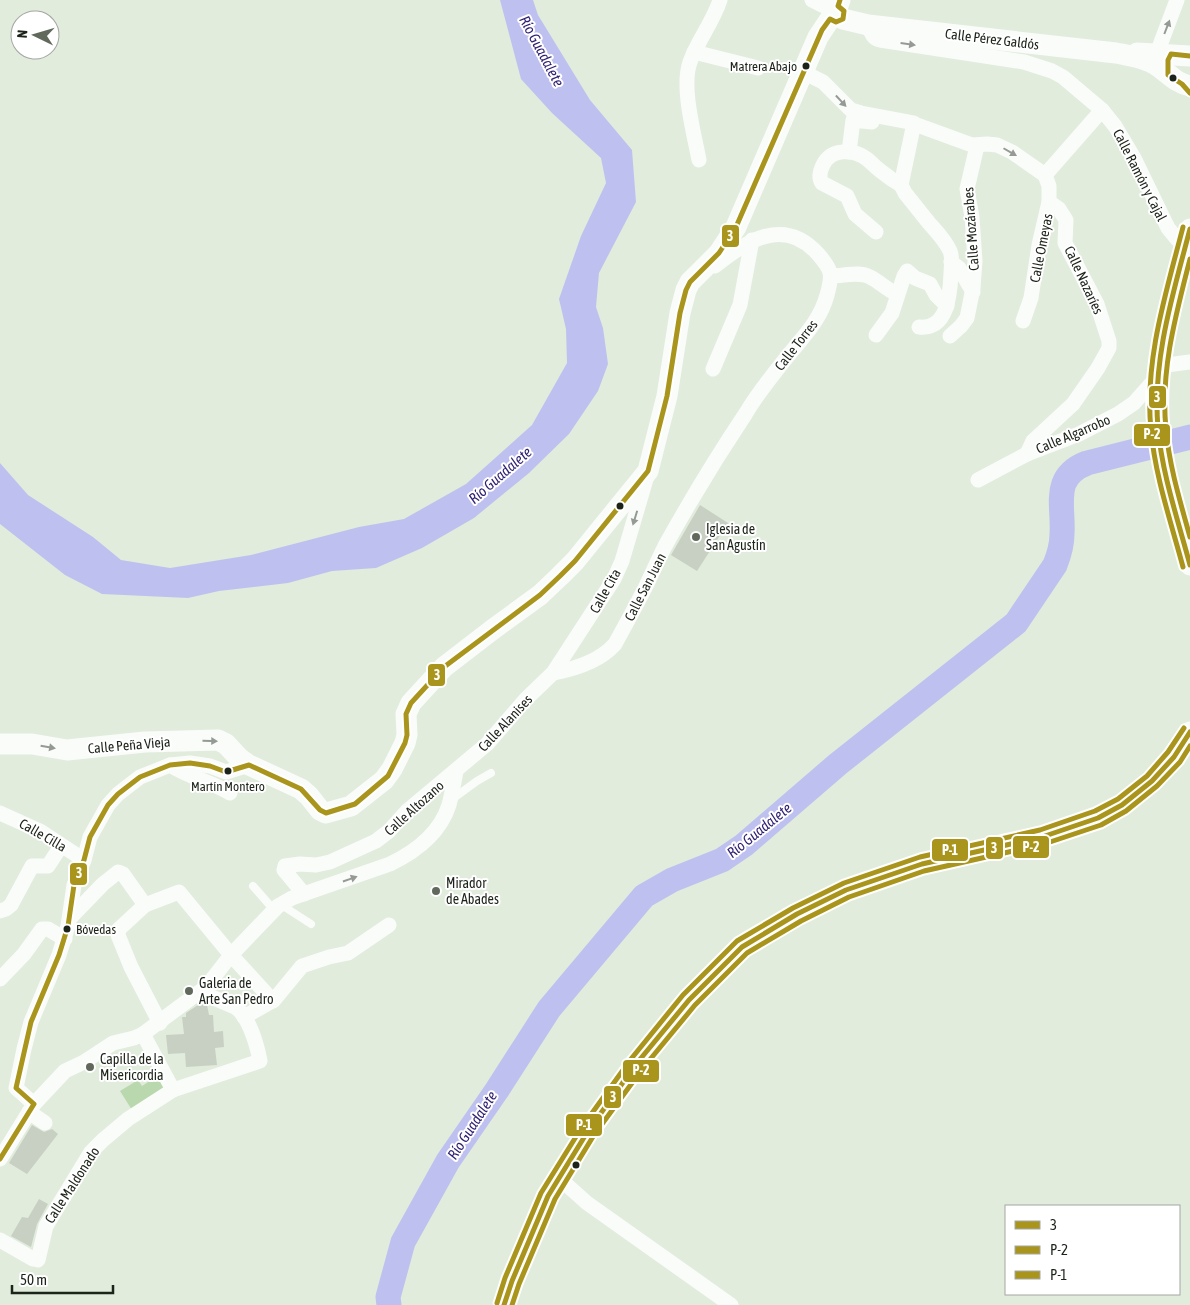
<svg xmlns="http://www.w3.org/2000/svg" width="1190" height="1305" viewBox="0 0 1190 1305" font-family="'Asap Condensed',sans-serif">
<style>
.green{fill:#bad8ad}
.water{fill:#bec1f0}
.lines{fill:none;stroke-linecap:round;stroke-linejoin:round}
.river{stroke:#bec1f0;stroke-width:25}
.building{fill:#c8d0c4}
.lane{stroke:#fafcfa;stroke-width:8}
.street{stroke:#fafcfa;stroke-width:15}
.secondary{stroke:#fafcfa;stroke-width:21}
.bus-1-casing{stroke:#fff;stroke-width:9}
.bus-2-casing{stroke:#fff;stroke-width:9}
.bus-3-casing{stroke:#fff;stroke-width:9}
.bus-1{stroke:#aa951c;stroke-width:5}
.bus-2{stroke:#aa951c;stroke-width:5}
.bus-3{stroke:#aa951c;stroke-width:5}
.oneway{fill:#969a95}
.bus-dot{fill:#1c2319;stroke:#fff;stroke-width:2}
.poi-dot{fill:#61695d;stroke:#fff;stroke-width:2}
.labels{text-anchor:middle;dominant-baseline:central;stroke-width:4;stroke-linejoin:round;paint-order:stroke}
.bus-label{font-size:13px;fill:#1c2319;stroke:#fff;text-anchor:end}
.street-label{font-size:14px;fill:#1c2319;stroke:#fff}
.poi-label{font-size:14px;fill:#1c2319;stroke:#fff;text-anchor:start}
.water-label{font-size:15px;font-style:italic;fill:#2f1f72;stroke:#fff}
.line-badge{stroke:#fff;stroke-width:2}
.badge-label{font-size:14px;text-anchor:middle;font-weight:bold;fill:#fff}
</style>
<rect width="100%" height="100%" fill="#e1ecdc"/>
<!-- green -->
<polygon class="green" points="159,1075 167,1088 132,1110 120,1091 138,1080 142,1086"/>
<!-- water -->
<polygon class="water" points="500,0 533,0 538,15 590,100 632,150 636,202 599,273 596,307 603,328 608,364 598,391 569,434 529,473 474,518 422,548 376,568 332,571 288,583 219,591 188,598 102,594 65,575 0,524 0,463 28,495 93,537 121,560 170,568 251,555 359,527 404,519 466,484 532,425 567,363 566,329 559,299 581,236 606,183 601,158 552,113 521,79"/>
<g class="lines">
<!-- river -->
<path class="river" d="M 389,1305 L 388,1297 L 403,1242 L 448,1161 L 497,1090 L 549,1009 L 644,896 L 672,880 L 722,860 L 744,845 L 838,764 L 1016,623 L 1055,565 C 1059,555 1062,545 1062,534 C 1064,505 1051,477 1087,463 L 1190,437"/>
</g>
<!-- building -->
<g class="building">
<polygon points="700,505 728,523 697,571 671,555"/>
<polygon points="201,1003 207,1005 209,1015 213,1015 214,1032 223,1031 224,1047 215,1048 217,1065 186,1067 185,1053 168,1054 166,1035 184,1034 182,1017 186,1017 186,1013"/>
<polygon points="32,1125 44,1132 52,1129 58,1134 27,1174 9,1163"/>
<polygon points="39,1199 48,1204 37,1224 31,1247 11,1236 22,1217 28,1218"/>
</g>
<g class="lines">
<!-- lane -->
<g class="lane">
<polyline points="451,800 477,781 491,773"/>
<polyline points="253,886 274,910"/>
<polyline points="280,904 311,924"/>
</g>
<!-- street -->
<g class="street">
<polyline points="812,0 830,9"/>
<path d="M 868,25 C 871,32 872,38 880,40 L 1024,62 L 1052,71 L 1063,77 L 1102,110 L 1115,126 L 1134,158 L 1168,228 L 1177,239 L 1190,247"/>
<polyline points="694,52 758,68"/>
<polyline points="1157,53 1177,0"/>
<polyline points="803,72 823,82 851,110 861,113 909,122 972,145 987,144 997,145 1012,152 1045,175"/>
<path d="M 914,123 L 901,185 L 905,193 C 913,203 921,213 929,223 C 937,232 945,240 950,251 C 953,258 951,267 951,274 C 950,294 948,330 919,327"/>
<polyline points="849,152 853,120 872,122"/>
<path d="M 699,160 C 694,133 681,87 690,62 C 698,40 713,22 720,0"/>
<polyline points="1045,175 1102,110"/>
<path d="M 876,232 L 855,214 L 847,196 L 822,183 C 818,177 820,171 823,165 C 831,148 854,149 867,159 C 872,163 876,168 882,172 C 888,177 894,181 901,185"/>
<polyline points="951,262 959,268 973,292"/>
<path d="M 831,276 C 844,276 859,271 870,277 C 880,282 887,290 897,294"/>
<polyline points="1023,321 1031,298 1039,245 1049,202 1049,186 1045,175"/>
<polyline points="876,335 892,313 904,276 907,271 915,278 930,284 936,295 947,306"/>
<polyline points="950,336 961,326 967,318 973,288 975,261 972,217 967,189 977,146"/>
<polyline points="1159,366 1190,362"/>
<polyline points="713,369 740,305 752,240"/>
<polyline points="1027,454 1033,441 1073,404 1098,368 1109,348 1109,341 1097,304 1065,243 1066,220 1059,209 1049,202"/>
<polyline points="978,480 1027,454 1079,434 1118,414 1134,403 1158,376"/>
<path d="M 553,673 C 575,669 600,661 615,644 C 626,624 637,604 647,584 C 653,571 659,558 665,546 C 690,501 718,455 746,413 C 759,391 775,372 791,352 C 806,334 821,318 827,295 C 833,274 832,270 818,254 C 784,216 746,241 715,266"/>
<path d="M 170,765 C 190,778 210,781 230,793"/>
<polyline points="0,813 40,831 84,860"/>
<polyline points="304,894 284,870 285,866 300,864 316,865 330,862 376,841 389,831 407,811 487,744 526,699 553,673 614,579 622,561 647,476"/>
<polyline points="145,905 119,929 118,935 131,967 160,1023"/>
<polyline points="0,911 6,909 11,905 32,866 48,866 61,846"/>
<polyline points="70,918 103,884 118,872 123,874 145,905 179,892 231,955 273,1001"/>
<polyline points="0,979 24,954 42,929 48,929 65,939"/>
<polyline points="244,1017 274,1000 302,966 329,957 348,953 389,925"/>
<polyline points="143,1034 173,1090"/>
<polyline points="34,1104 16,1088 24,1049 31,1022 59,955 68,926 74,885 84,860 90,837 108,805 118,794 140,777 170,765 190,763 210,766 226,772 249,765"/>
<polyline points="29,1112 45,1123"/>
<path d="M 0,1159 L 34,1104 L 65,1071 L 84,1062 L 113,1043 L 134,1038 L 143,1034 L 206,987 L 231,955 L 278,906 L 292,898 L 390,864 C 415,852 440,833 449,805 C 452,794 454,782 456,771"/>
<polyline points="559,1178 587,1203 731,1305"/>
<path d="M 0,1240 L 33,1259 L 38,1260 L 46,1226 L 91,1152 L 103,1140 L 128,1119 L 173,1090 L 260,1061 C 257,1045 249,1016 235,1007 L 200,992"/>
</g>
<!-- secondary -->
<g class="secondary">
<polyline points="838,6 840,0"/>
<path d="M 843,19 L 868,25 L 1116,53 C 1131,56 1147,58 1159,67 C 1170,75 1176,83 1190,86"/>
<polyline points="1137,53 1190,56"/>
<path d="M 1190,229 C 1176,286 1155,351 1157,409 C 1158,462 1177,515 1190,565"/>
<polyline points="0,744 32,744 67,750 145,742 218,740 226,744 239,758 249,765 301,789 309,796 320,810 326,813 351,806 384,780 392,769 405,743 407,735 406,714 411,703 444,667 492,630 540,595 560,576 575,561 648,471 667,396 680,313 686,290 690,282 719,253 736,227 818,37 830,19"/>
<polyline points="504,1305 512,1281 548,1196 588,1131 637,1063 689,1000 742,947 797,914 846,890 922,864 1042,837 1098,818 1122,805 1152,781 1174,757 1190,732"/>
</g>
<defs>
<g id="bus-1">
<polyline points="1190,56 1171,54 1168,60 1168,75 1182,84 1190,93"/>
<path d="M 1190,229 C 1173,294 1152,360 1158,428 C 1162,474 1178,520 1190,565"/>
<polyline points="0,1159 34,1104 16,1088 31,1022 59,955 68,926 74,885 84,860 90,837 108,805 118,794 140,777 170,765 190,763 210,766 226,772 249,765 301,789 320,810 326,813 355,804 388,776 405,743 407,735 406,714 411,703 444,667 540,595 560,576 575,561 648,471 667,396 680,313 686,290 690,282 719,253 736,227 822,30 830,19 836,22 843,19 844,11 838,6 840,0"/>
<polyline points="504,1305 512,1281 548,1196 588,1131 637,1063 689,1000 742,947 797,914 846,890 922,864 1042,837 1098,818 1122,805 1152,781 1174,757 1190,732"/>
</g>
<g id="bus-2">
<path d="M 1183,227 C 1166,293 1144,361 1151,430 C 1155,476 1171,522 1183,567"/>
<polyline points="512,1305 519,1284 555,1199 594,1135 643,1068 695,1005 747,953 801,921 849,897 924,871 1044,844 1101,825 1126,811 1157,786 1180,762 1190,746"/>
</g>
<g id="bus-3">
<path d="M 1190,259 C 1176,314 1160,371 1166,429 C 1169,465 1180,501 1190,537"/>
<polyline points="497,1303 505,1278 541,1193 582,1127 631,1059 683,995 737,941 793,908 844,883 920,857 1040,830 1095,811 1118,799 1147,776 1168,752 1184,728"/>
</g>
</defs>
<!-- bus-1 casing -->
<use href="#bus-1" class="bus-1-casing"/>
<!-- bus-2 casing -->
<use href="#bus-2" class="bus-2-casing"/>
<!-- bus-3 casing -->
<use href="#bus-3" class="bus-3-casing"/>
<!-- bus-1 -->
<use href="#bus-1" class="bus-1"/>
<!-- bus-2 -->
<use href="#bus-2" class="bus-2"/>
<!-- bus-3 -->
<use href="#bus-3" class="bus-3"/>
</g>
<!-- one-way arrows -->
<defs><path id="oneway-solid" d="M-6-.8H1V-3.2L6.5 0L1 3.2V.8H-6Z" transform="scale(1.25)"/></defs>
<g class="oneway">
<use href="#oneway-solid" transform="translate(1167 27) rotate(-69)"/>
<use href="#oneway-solid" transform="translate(908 44) rotate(8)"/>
<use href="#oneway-solid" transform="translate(841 101) rotate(47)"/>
<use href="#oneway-solid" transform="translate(1010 152) rotate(30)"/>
<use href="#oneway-solid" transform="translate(635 518) rotate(107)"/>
<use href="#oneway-solid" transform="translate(210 741) rotate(1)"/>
<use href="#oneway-solid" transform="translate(48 747) rotate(10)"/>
<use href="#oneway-solid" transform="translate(350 879) rotate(-19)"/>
</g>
<!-- markers -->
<g class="bus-dot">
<circle cx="806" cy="66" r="4.5"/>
<circle cx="1173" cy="78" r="4.5"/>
<circle cx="620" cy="506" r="4.5"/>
<circle cx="228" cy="771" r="4.5"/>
<circle cx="67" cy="929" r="4.5"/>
<circle cx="576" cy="1165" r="4.5"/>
</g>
<g class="poi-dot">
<circle cx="696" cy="537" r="5"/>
<circle cx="436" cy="891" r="5"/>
<circle cx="189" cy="991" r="5"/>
<circle cx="90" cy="1067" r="5"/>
</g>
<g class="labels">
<!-- bus labels -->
<g class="bus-label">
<text x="797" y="66">Matrera Abajo</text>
<text x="228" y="786" text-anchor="middle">Martín Montero</text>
<text x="76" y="929" text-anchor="start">Bóvedas</text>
</g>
<!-- street labels -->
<g class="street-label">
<text transform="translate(992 39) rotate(7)">Calle Pérez Galdós</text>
<text transform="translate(1140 175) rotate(63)">Calle Ramón y Cajal</text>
<text transform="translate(971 229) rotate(-94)">Calle Mozárabes</text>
<text transform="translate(1041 248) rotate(-79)">Calle Omeyas</text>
<text transform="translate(1084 280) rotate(65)">Calle Nazaríes</text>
<text transform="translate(796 345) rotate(-52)">Calle Torres</text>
<text transform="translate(1073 434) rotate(-23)">Calle Algarrobo</text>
<text transform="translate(645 587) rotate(-63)">Calle San Juan</text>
<text transform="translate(605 591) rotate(-61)">Calle Cita</text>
<text transform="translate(505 723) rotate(-47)">Calle Alanises</text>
<text transform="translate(129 745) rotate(-5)">Calle Peña Vieja</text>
<text transform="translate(414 808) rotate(-42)">Calle Altozano</text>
<text transform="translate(43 835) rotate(30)">Calle Cilla</text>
<text transform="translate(72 1185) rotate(-57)">Calle Maldonado</text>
</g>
<!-- poi labels -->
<g class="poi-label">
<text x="706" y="529">Iglesia de<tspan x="706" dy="16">San Agustín</tspan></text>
<text x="446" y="883">Mirador<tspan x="446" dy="16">de Abades</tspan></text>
<text x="199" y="983">Galeria de<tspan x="199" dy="16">Arte San Pedro</tspan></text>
<text x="100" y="1059">Capilla de la<tspan x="100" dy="16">Misericordia</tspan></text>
</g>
<!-- water labels -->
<g class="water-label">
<text transform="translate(542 51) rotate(62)">Río Guadalete</text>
<text transform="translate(500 475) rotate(-41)">Río Guadalete</text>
<text transform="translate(759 830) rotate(-39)">Río Guadalete</text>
<text transform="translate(472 1125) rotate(-57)">Río Guadalete</text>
</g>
</g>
<g class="line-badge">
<rect x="721" y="224" width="19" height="24" rx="5" fill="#aa951c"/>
<rect x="1148" y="385" width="19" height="24" rx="5" fill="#aa951c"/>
<rect x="1133" y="423" width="38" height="24" rx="5" fill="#aa951c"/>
<rect x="427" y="663" width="19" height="24" rx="5" fill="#aa951c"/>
<rect x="1012" y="835" width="38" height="24" rx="5" fill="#aa951c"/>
<rect x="985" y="836" width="19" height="24" rx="5" fill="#aa951c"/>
<rect x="931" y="838" width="38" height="24" rx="5" fill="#aa951c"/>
<rect x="69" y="862" width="19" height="24" rx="5" fill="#aa951c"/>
<rect x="622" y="1059" width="38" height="24" rx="5" fill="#aa951c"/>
<rect x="603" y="1085" width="19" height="24" rx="5" fill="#aa951c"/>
<rect x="565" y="1113" width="38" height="24" rx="5" fill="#aa951c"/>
</g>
<g class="badge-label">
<text x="730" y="241">3</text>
<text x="1157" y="402">3</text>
<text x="1152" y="439">P-2</text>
<text x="437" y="680">3</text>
<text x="1031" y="852">P-2</text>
<text x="994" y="853">3</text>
<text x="950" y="855">P-1</text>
<text x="79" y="878">3</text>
<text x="641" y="1075">P-2</text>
<text x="613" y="1102">3</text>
<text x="584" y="1130">P-1</text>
</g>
<!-- legend -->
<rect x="1005" y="1205" width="175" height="90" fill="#ffffff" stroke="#a4a7a3"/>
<rect x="1015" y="1221" width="25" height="8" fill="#aa951c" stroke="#a4a7a3"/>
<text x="1050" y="1230" font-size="15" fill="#1c2319">3</text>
<rect x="1015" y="1246" width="25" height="8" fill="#aa951c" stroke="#a4a7a3"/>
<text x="1050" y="1255" font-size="15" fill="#1c2319">P-2</text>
<rect x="1015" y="1271" width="25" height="8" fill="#aa951c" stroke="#a4a7a3"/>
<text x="1050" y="1280" font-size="15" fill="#1c2319">P-1</text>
<!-- north arrow -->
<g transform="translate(35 35) rotate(275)"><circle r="24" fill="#ffffff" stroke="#a4a7a3"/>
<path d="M0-4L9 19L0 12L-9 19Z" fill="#61695d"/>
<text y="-8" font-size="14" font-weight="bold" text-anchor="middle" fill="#1c2319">N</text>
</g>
<!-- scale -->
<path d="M12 1285v8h101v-8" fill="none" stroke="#1c2319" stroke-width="2.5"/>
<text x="20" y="1285" font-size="15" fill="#1c2319" stroke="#ffffff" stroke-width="4" paint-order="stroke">50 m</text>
</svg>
